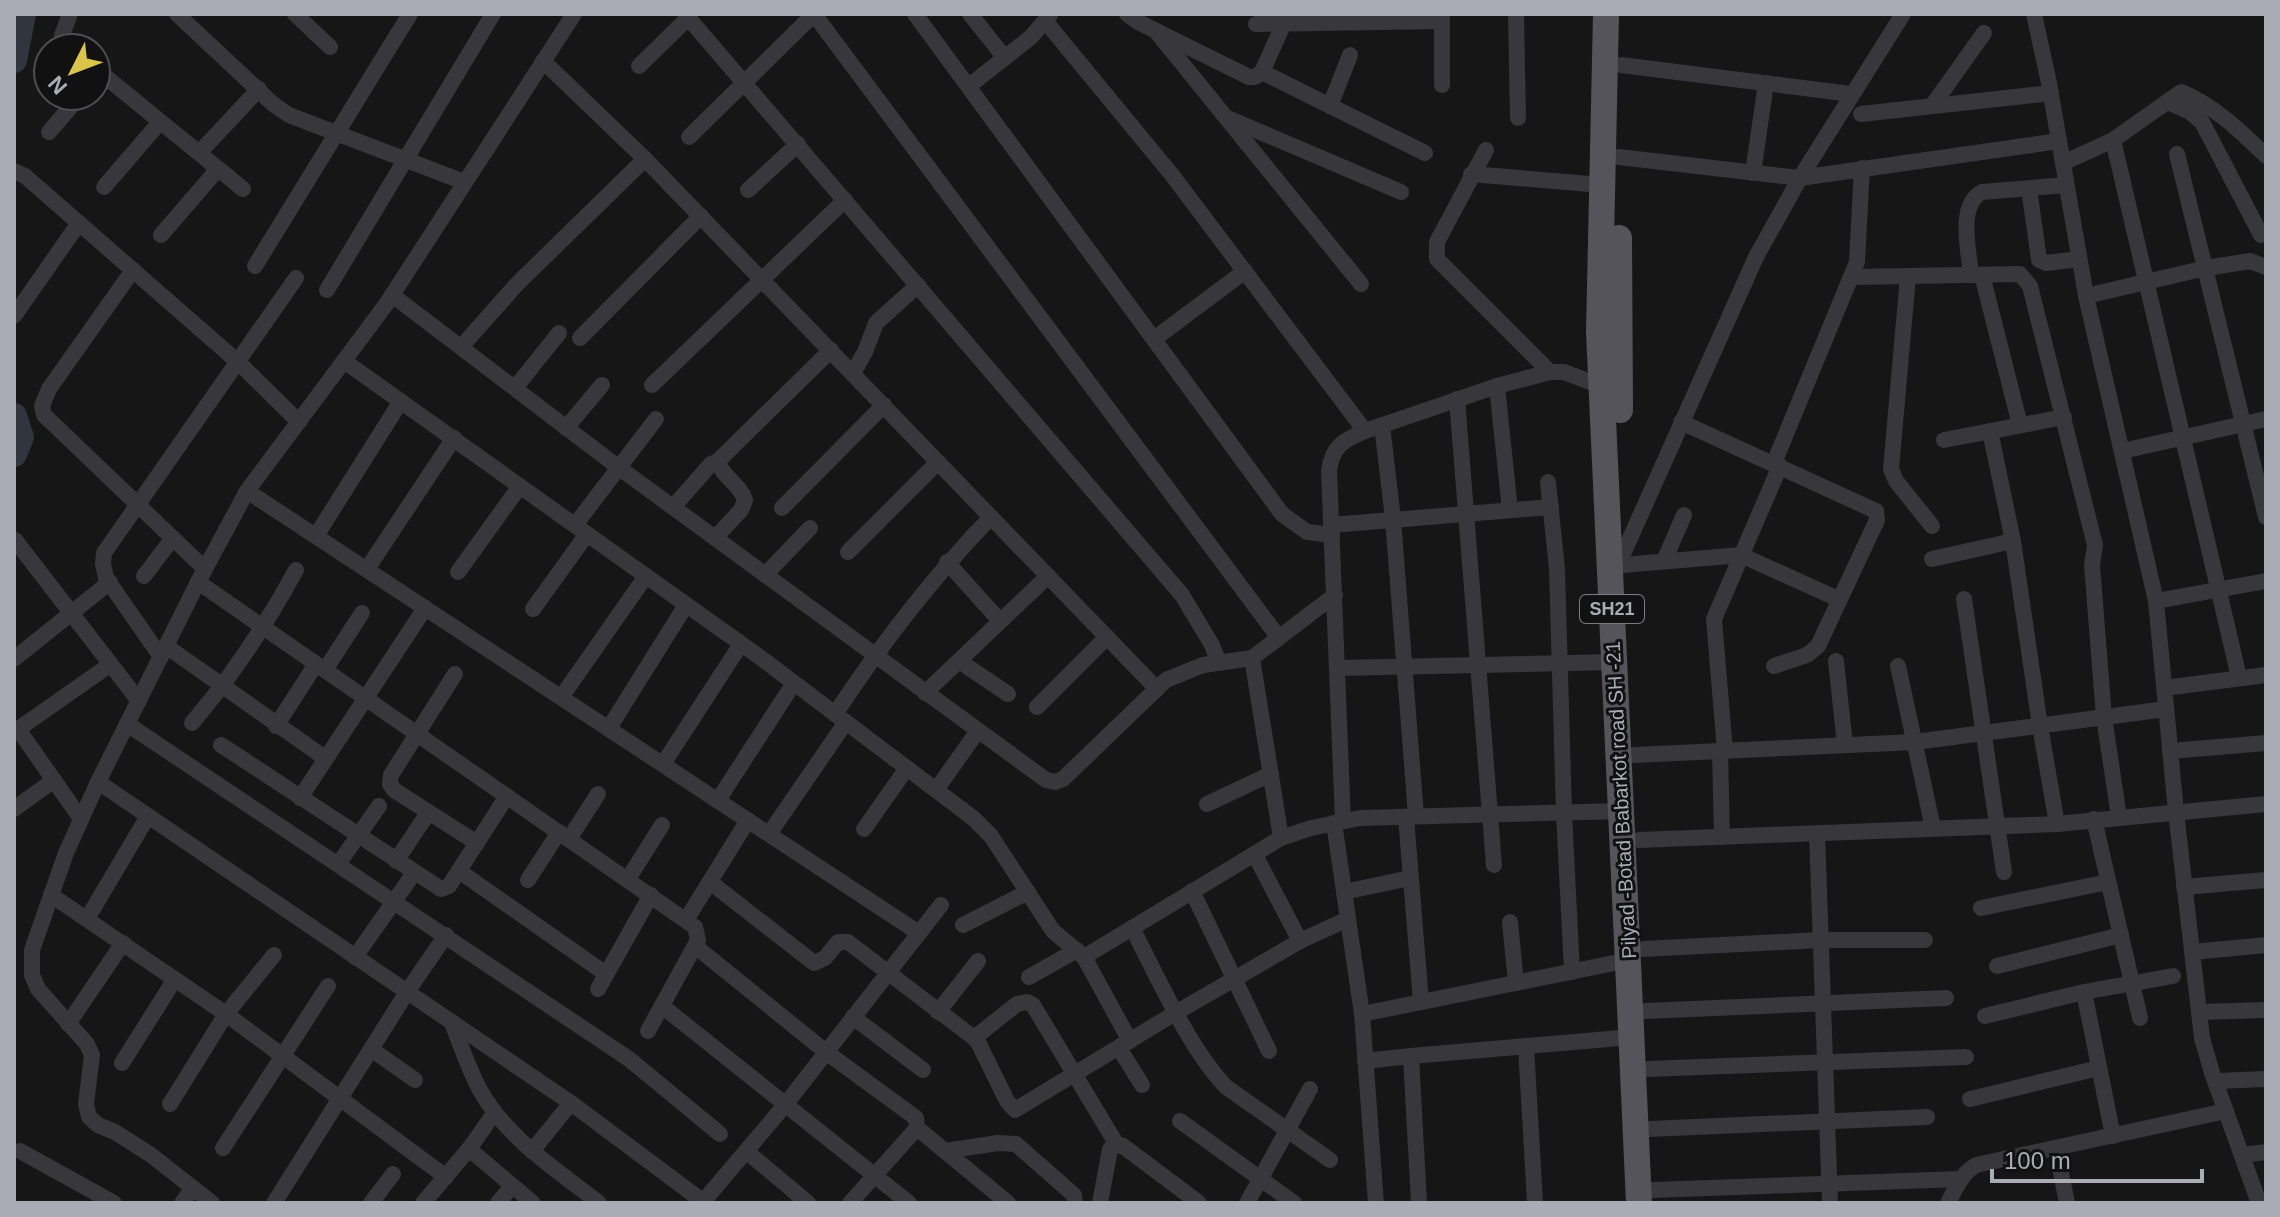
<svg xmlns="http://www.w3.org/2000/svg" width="2280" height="1217" viewBox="0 0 2280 1217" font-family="Helvetica,sans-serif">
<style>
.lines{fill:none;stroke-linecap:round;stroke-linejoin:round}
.river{stroke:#31363e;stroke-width:26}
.street{stroke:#37373c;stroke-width:16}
.primary{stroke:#54545a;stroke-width:26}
.labels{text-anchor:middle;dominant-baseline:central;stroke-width:6;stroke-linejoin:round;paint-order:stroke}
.shield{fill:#111112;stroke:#7b7d84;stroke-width:2}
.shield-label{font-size:18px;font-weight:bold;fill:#a9abb5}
.street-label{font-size:20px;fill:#a9abb5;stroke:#111112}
</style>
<rect width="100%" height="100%" fill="#161617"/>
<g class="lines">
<!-- river -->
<g class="river">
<polyline points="14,60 23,14"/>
<polyline points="14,416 21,437 14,454"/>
</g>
<!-- street -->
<g class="street">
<polyline points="177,14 273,104 289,115 464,182"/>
<polyline points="295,14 330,47"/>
<polyline points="685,14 1182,595 1212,645 1219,663"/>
<polyline points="814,14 1279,638"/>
<polyline points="915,14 1282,514 1307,532 1332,535"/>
<polyline points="970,14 1005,58"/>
<polyline points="1127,14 1138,22 1249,77 1255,77 1262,72 1284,23"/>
<polyline points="1442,14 1442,85"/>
<polyline points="1516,14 1518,118"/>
<polyline points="2034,14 2049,83 2086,296 2156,601 2176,812 2202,1038 2212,1073 2259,1203"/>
<polyline points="1046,22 1172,175 1365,431"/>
<polyline points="1256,24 1442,21"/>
<polyline points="1155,30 1361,284"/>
<polyline points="70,48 62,35 70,14"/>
<polyline points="543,61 645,159 1157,689"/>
<polyline points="1621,65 1851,94"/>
<polyline points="639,66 688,18"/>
<polyline points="96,69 243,189"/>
<polyline points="1262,72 1425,153"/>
<polyline points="969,86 1031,37 1050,15"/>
<polyline points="2168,102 2190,112 2202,122 2261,235"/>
<polyline points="1330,106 1350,55"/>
<polyline points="1932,106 1984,33"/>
<polyline points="1861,114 2051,93"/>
<polyline points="1230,119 1401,192"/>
<polyline points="49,132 80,96"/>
<polyline points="689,137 814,14"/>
<polyline points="2113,140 2239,677"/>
<polyline points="1486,150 1437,242 1437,259 1550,372"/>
<polyline points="199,153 259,89"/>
<polyline points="2177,154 2266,517"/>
<polyline points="1619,157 1800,178 2059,141"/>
<path d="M 2063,163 L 2113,140 L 2181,92 C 2215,106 2240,131 2266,156"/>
<polyline points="14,171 25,176 238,362 299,422"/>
<polyline points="1753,173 1766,83"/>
<polyline points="1471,174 1602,185"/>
<polyline points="104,187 160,122"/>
<polyline points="2029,188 2039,260 2046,263 2079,259"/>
<polyline points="748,190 798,144"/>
<polyline points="161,235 218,169"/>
<polyline points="255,266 410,14"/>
<polyline points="133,270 49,389 42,406 44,415 205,569"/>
<path d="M 1971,275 C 1969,251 1957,205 1982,192 L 2066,185"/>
<polyline points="1982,275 2020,425"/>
<polyline points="1908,276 1891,469 1896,481 1932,526"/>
<polyline points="1852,277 2020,274 2030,286 2095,545 2092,565 2104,717 2119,817"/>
<polyline points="327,290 493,14"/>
<polyline points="392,295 618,467 1046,780 1055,782 1063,779 1166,680 1203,665 1252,658 1335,595"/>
<polyline points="2086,296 2206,268 2250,261 2266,267"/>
<polyline points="14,316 79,223"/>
<polyline points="580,338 701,216"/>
<polyline points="1154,339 1245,271"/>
<polyline points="461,347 517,284 645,159"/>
<polyline points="344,361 757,655 973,818 991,836 1053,931 1084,957 1130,1041"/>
<polyline points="853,373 865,352 876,323 918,285"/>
<polyline points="652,385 845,200"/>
<polyline points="1497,386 1510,510"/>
<polyline points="515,388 559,333"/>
<polyline points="1457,399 1494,865"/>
<polyline points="1681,422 1876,511 1877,520 1818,646 1807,655 1774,666"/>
<polyline points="1382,425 1393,519 1416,816"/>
<polyline points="566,428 602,385"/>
<polyline points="1990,431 2013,541 2040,726 2057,824"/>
<polyline points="1944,440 2064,417"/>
<polyline points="2122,451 2266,419"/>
<polyline points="1774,463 1857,262 1862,168"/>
<polyline points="1548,482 1557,569 1564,813 1572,972"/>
<polyline points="247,491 919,933"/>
<polyline points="673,507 711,464 718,461"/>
<polyline points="782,508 884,405"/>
<polyline points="575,525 656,419"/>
<polyline points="1331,525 1551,507"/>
<polyline points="316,536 401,401"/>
<path d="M 715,538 L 741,510 L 745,500 C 740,484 721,476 718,461 L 831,350"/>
<polyline points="15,540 139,701"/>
<polyline points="848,552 938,462"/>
<polyline points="1623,554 1756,257 1800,178 1903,14"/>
<polyline points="1932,559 2013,541"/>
<polyline points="1664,561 1684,515"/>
<polyline points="947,562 1000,621"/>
<polyline points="1623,565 1741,555 1838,599"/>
<polyline points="367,569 454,438"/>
<polyline points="458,572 520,486"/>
<polyline points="765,575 810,528"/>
<polyline points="144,576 173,538"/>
<polyline points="198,582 695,927 698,940 648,1031"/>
<polyline points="1964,599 2004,872"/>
<polyline points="2156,601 2266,581"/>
<polyline points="533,609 587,534"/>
<polyline points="166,646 325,758"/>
<polyline points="161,657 106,578 103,564 104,553 296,278"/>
<polyline points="1252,658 1281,838"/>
<polyline points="14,659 110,582"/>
<polyline points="959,661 1008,694"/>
<polyline points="1836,661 1845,745"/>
<polyline points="1898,666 1933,828"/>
<polyline points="1337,668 1615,662"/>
<polyline points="325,670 362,613"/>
<polyline points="455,674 391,775 390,784 394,790 477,843"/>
<polyline points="2164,688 2266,675"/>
<polyline points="925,693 1048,576"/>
<polyline points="562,696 646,576"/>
<polyline points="1037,707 1107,637"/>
<path d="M 835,714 C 882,643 932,578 991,517"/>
<path d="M 192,723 C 233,675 266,625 296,570"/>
<polyline points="127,724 629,1059 720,1134"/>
<polyline points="276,726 316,664"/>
<polyline points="609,728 686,605"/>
<polyline points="18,729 81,819"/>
<polyline points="14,732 111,664"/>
<polyline points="221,745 441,889 449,886 507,796"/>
<polyline points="1720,751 1722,837"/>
<polyline points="1725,751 1714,619 1780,466"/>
<polyline points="2170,751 2266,743"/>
<polyline points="1634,755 1915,742 2166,709"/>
<polyline points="663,764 741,644"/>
<polyline points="98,782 571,1103 705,1203"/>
<polyline points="936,790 977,732"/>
<polyline points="300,798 425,608"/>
<polyline points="718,800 794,683"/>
<polyline points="1207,804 1271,774"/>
<polyline points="14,809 54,780"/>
<polyline points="1406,817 1421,1002"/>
<polyline points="2094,819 2140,1018"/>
<path d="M 1343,821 L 1329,471 C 1332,446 1344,440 1365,431 L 1497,386 L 1550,372 L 1564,372 L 1601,386"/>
<polyline points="1334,823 1362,1014 1376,1203"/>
<polyline points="864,829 907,768"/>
<polyline points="1817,833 1830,1203"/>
<polyline points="769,834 846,722"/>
<polyline points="569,839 598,794"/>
<polyline points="1639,840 2057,824 2266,804"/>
<polyline points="1255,855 1300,941"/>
<polyline points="396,861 428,813"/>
<polyline points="339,863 379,806"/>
<polyline points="459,871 606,974"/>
<polyline points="628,879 662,825"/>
<polyline points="528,880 559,832"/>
<polyline points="710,882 814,963 825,958 838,942 848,942 974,1038 979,1044 1007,1101 1015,1110 1177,1012 1300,941 1348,919"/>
<polyline points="2184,887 2266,880"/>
<polyline points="1192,891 1269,1051"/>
<polyline points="1344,892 1410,878"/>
<polyline points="51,895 226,1014 446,1177"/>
<polyline points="1981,908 2108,882"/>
<polyline points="87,919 148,816"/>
<polyline points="686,920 748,820"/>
<polyline points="1510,922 1516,983"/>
<polyline points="963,925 1028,892"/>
<path d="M 1132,928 C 1158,977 1188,1047 1226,1087 L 1330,1160"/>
<polyline points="695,946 826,1052 916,1118 917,1128 850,1203"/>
<polyline points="1643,949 1822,940 1925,940"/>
<polyline points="2192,952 2266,945"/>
<polyline points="355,957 414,873"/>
<polyline points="1084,957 1281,838 1311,828 1360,818 1622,811"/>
<polyline points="1997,966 2121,935"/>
<polyline points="1029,977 1077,950"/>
<polyline points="598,989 651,895"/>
<polyline points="2084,992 2113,1136"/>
<polyline points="662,1006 909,1203"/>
<polyline points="1645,1011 1946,998"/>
<polyline points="938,1012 978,961"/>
<polyline points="2199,1012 2266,1010"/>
<polyline points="1362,1014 1629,960"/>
<polyline points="1985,1016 2084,992 2173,976"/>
<polyline points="853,1017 923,1070"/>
<path d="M 452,1023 C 461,1046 469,1070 481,1092 C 509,1140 557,1170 599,1203"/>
<polyline points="68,1024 123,943"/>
<polyline points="974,1038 1017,1004 1027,1002 1033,1005 1117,1145"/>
<polyline points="1526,1046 1535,1203"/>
<polyline points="1119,1048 1142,1085"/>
<polyline points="371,1049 415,1080"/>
<polyline points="1411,1056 1632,1037"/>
<polyline points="1365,1061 1411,1056 1419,1203"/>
<polyline points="122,1063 175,979"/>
<polyline points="1647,1069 1966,1057"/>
<polyline points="2215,1081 2266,1079"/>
<polyline points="1970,1099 2099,1068"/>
<polyline points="170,1104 226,1014 274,955"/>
<polyline points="1180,1121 1294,1203"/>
<polyline points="917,1128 1008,1203"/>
<polyline points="1649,1129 1927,1117"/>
<polyline points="223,1148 328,986"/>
<polyline points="2056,1148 2067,1203"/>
<polyline points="469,1149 533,1203"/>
<polyline points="20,1151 114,1203"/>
<polyline points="532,1151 571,1103"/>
<polyline points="746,1151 808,1203"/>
<polyline points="945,1151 998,1143 1016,1144 1074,1195 1075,1203"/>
<polyline points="2243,1155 2266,1152"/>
<polyline points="1652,1190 1961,1179"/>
<polyline points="182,1203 193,1188"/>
<polyline points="212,1203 151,1155 115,1132 98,1125 89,1117 86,1104 92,1055 87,1044 38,989 32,975 32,950 66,853 98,782 198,582 247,491 387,303 574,14"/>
<polyline points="274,1203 407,992 446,935"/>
<polyline points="371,1203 393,1174"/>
<polyline points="423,1203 469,1149 495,1112"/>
<polyline points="498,1203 512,1186"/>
<polyline points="702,1203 785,1105 941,905"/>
<polyline points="1100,1203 1110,1149 1117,1145 1123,1146 1199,1203"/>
<polyline points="1247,1203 1310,1089"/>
<path d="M 1948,1203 C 1956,1188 1961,1174 1976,1165 L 2226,1111"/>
</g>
<!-- primary -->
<g class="primary">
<polyline points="1606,14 1599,332 1639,1203"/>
<polyline points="1619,238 1620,410"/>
</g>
</g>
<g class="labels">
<!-- shield labels -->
<rect class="shield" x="1580" y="595" width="64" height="28" rx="6"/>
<g class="shield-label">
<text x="1612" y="609">SH21</text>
</g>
<!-- street labels -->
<g class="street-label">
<text transform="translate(1621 800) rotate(-93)">Pilyad -Botad Babarkot road SH -21</text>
</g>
</g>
<!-- border -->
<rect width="2280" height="1217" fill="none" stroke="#a9abb5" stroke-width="32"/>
<!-- north arrow -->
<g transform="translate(72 72) rotate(228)"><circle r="38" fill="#111112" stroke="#4e4f53" stroke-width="2"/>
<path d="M0-6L14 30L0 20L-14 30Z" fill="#dac54b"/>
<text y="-12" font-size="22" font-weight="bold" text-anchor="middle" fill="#a9abb5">N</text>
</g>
<!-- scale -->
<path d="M1992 1169v12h210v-12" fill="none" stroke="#a9abb5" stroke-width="4"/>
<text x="2004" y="1169" font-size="24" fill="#a9abb5" stroke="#111112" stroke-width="6" paint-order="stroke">100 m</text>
</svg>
